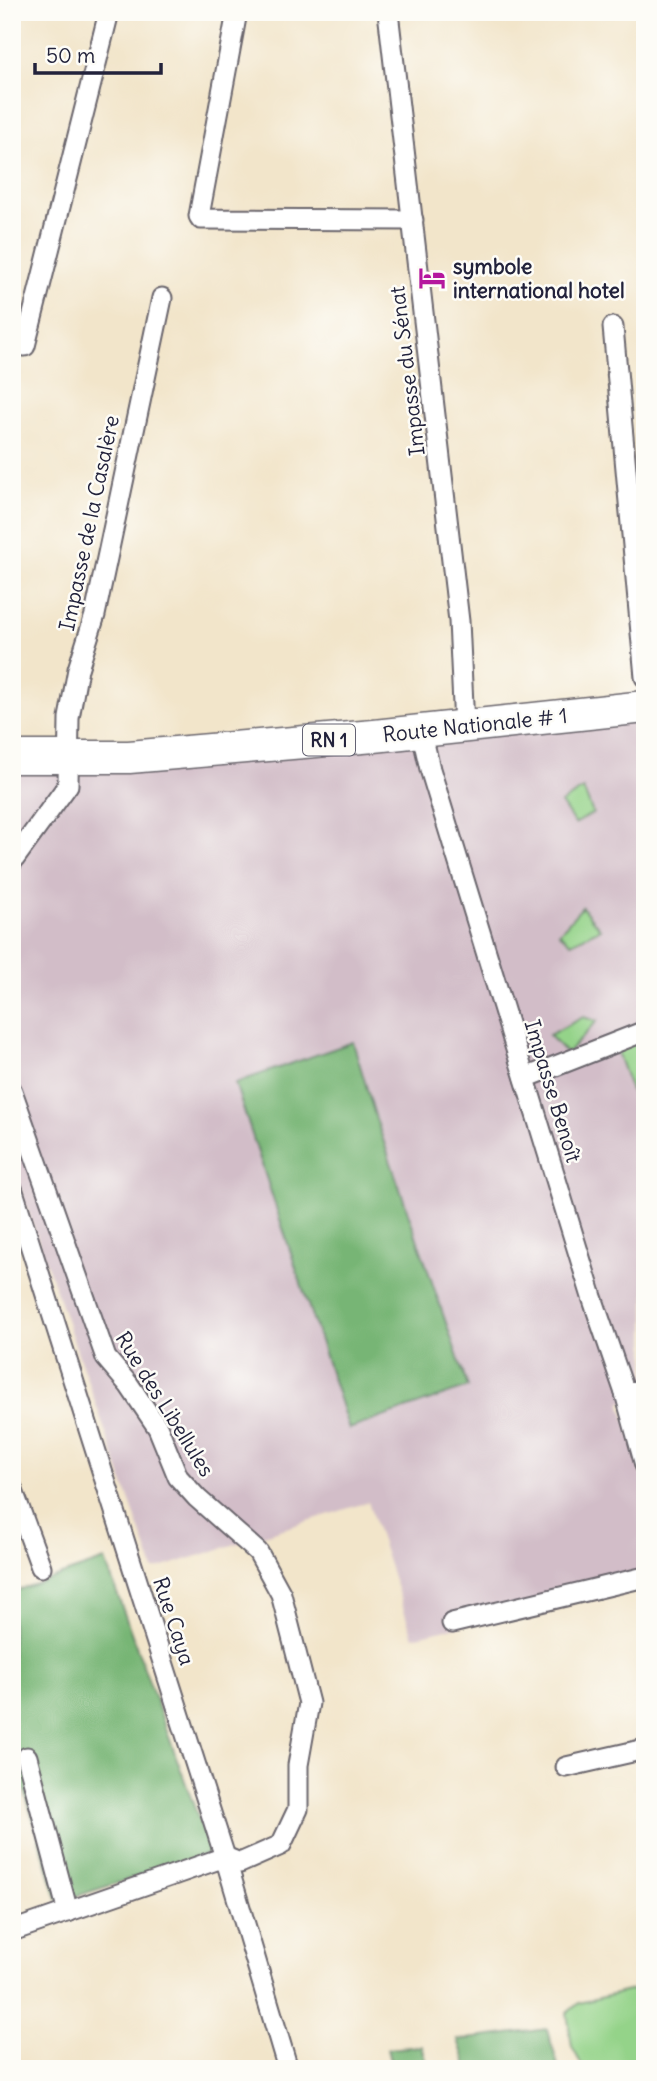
<svg xmlns="http://www.w3.org/2000/svg" width="657" height="2081" viewBox="0 0 657 2081" font-family="Delius,sans-serif">
<style>
.industrial{fill:#d2bdc8}
.green{fill:#94d389;stroke:#5b7a62;stroke-width:2}
.forest{fill:#77b575;stroke:#4c6c58;stroke-width:2}
.lines{fill:none;stroke-linecap:round;stroke-linejoin:round}
.minor-casing{stroke:#6b666d;stroke-width:23}
.primary-casing{stroke:#6b666d;stroke-width:35}
.minor{stroke:#fff;stroke-width:19}
.primary{stroke:#fff;stroke-width:32}
.labels{text-anchor:middle;dominant-baseline:central;stroke-width:5;stroke-linejoin:round;paint-order:stroke}
.shield{fill:#fdfcf7;stroke:#646373;stroke-width:2}
.shield-label{font-size:19px;font-weight:bold;fill:#22223b}
.poi-label{font-size:21px;font-weight:bold;fill:#22223b;stroke:#fdfcf7;text-anchor:start}
.street-label{font-size:21px;fill:#22223b;stroke:#fdfcf7}
</style>
<rect width="100%" height="100%" fill="#fdfcf7"/>
<filter id="ink" filterUnits="userSpaceOnUse"><feTurbulence type="fractalNoise" baseFrequency=".0143" numOctaves="2"/><feDisplacementMap in="SourceGraphic" scale="14" xChannelSelector="R" yChannelSelector="G"/><feConvolveMatrix kernelMatrix="1 2 1 2 8 2 1 2 1" color-interpolation-filters="sRGB"/></filter>
<filter id="wash" filterUnits="userSpaceOnUse"><feTurbulence type="fractalNoise" baseFrequency=".00686" numOctaves="4" result="noise"/><feDisplacementMap in="SourceGraphic" scale="28" xChannelSelector="R" yChannelSelector="G"/><feGaussianBlur stdDeviation="1.57" result="paint"/><feColorMatrix in="noise" values="0 0 0 0 0 0 0 0 0 0 0 0 0 0 0 0 0 1.4 0 .05"/><feComposite in="paint" operator="in"/></filter>
<g filter="url(#wash)">
<rect width="100%" height="100%" fill="#f2e5ca"/>
<!-- industrial -->
<polygon class="industrial" points="645,717 645,1399 620,1402 645,1484 645,1582 413,1637 368,1502 154,1570 12,1165 12,772"/>
<!-- green -->
<g class="green">
<polygon points="583,789 593,813 575,824 561,803"/>
<polygon points="582,907 600,929 571,943 559,933"/>
<polygon points="583,1017 597,1021 567,1054 549,1035"/>
<polygon points="645,1038 645,1129 616,1049"/>
<polygon points="645,1987 645,2069 584,2069 572,2047 567,2013 579,2003"/>
</g>
<!-- forest -->
<g class="forest">
<polygon points="353,1042 376,1119 468,1387 349,1429 235,1083"/>
<polygon points="105,1560 211,1853 58,1902 17,1766 12,1767 12,1592"/>
<polygon points="547,2029 559,2069 468,2069 458,2040"/>
<polygon points="422,2046 429,2069 392,2069 387,2049"/>
</g>
</g>
<g filter="url(#ink)">
<g class="lines">
<defs>
<g id="minor">
<polyline points="237,12 199,216 201,219 413,220"/>
<polyline points="388,12 459,621 464,726"/>
<polyline points="613,327 645,677"/>
<polyline points="25,346 109,12"/>
<polyline points="421,730 430,769 592,1297 625,1393 645,1465"/>
<polyline points="12,862 68,785 69,718 78,669 95,615 162,298"/>
<polyline points="525,1078 645,1031"/>
<polyline points="12,1091 106,1358 129,1385 158,1428 178,1477 197,1498 258,1552 281,1594 309,1703 298,1765 298,1809 281,1845 240,1863 225,1857 12,1931"/>
<polyline points="12,1188 225,1857 288,2069"/>
<polyline points="625,1393 645,1390"/>
<polyline points="12,1488 41,1567"/>
<polyline points="452,1623 645,1577"/>
<polyline points="27,1757 68,1912"/>
<polyline points="566,1767 645,1749"/>
</g>
<polyline id="primary" points="12,757 129,757 374,736 645,707"/>
</defs>
<!-- minor casing -->
<use href="#minor" class="minor-casing"/>
<!-- primary casing -->
<use href="#primary" class="primary-casing"/>
<!-- minor -->
<use href="#minor" class="minor"/>
<!-- primary -->
<use href="#primary" class="primary"/>
</g>
</g>
<!-- icons -->
<defs>
<symbol id="hotel-bare" viewBox="-9 -9 18 18"><path d="M-6-4.5h1.5V1H6V5H4.5V3h-9V5H-6ZM-4 0a1.8 1.8 0 1 1 3.6 0ZM.5 0V-2.5h3Q6-2.5 6 0Z" fill="#b5179e" stroke="#fdfcf7" stroke-width="2.5" paint-order="stroke"/></symbol>
</defs>
<g fill-rule="evenodd">
<use href="#hotel-bare" x="413" y="259" width="38" height="38"/>
</g>
<g class="labels">
<!-- shield labels -->
<rect class="shield" x="303" y="724.5" width="52" height="31" rx="5"/>
<g class="shield-label">
<text x="329" y="740">RN 1</text>
</g>
<!-- poi labels -->
<g class="poi-label">
<text x="453" y="266">symbole<tspan x="453" dy="24">international hotel</tspan></text>
</g>
<!-- street labels -->
<g class="street-label">
<text transform="translate(407 371) rotate(-97)">Impasse du Sénat</text>
<text transform="translate(89 523) rotate(-78)">Impasse de la Casalère</text>
<text transform="translate(475 725) rotate(-6)">Route Nationale # 1</text>
<text transform="translate(553 1091) rotate(73)">Impasse Benoît</text>
<text transform="translate(165 1404) rotate(58)">Rue des Libellules</text>
<text transform="translate(174 1621) rotate(72)">Rue Caya</text>
</g>
</g>
<!-- margin -->
<rect width="657" height="2081" fill="none" stroke="#fdfcf7" stroke-width="42"/>
<!-- scale -->
<path d="M35 63v10h126v-10" fill="none" stroke="#22223b" stroke-width="3.5"/>
<text x="46" y="63" font-size="21" fill="#22223b" stroke="#fdfcf7" stroke-width="5" paint-order="stroke">50 m</text>
</svg>
